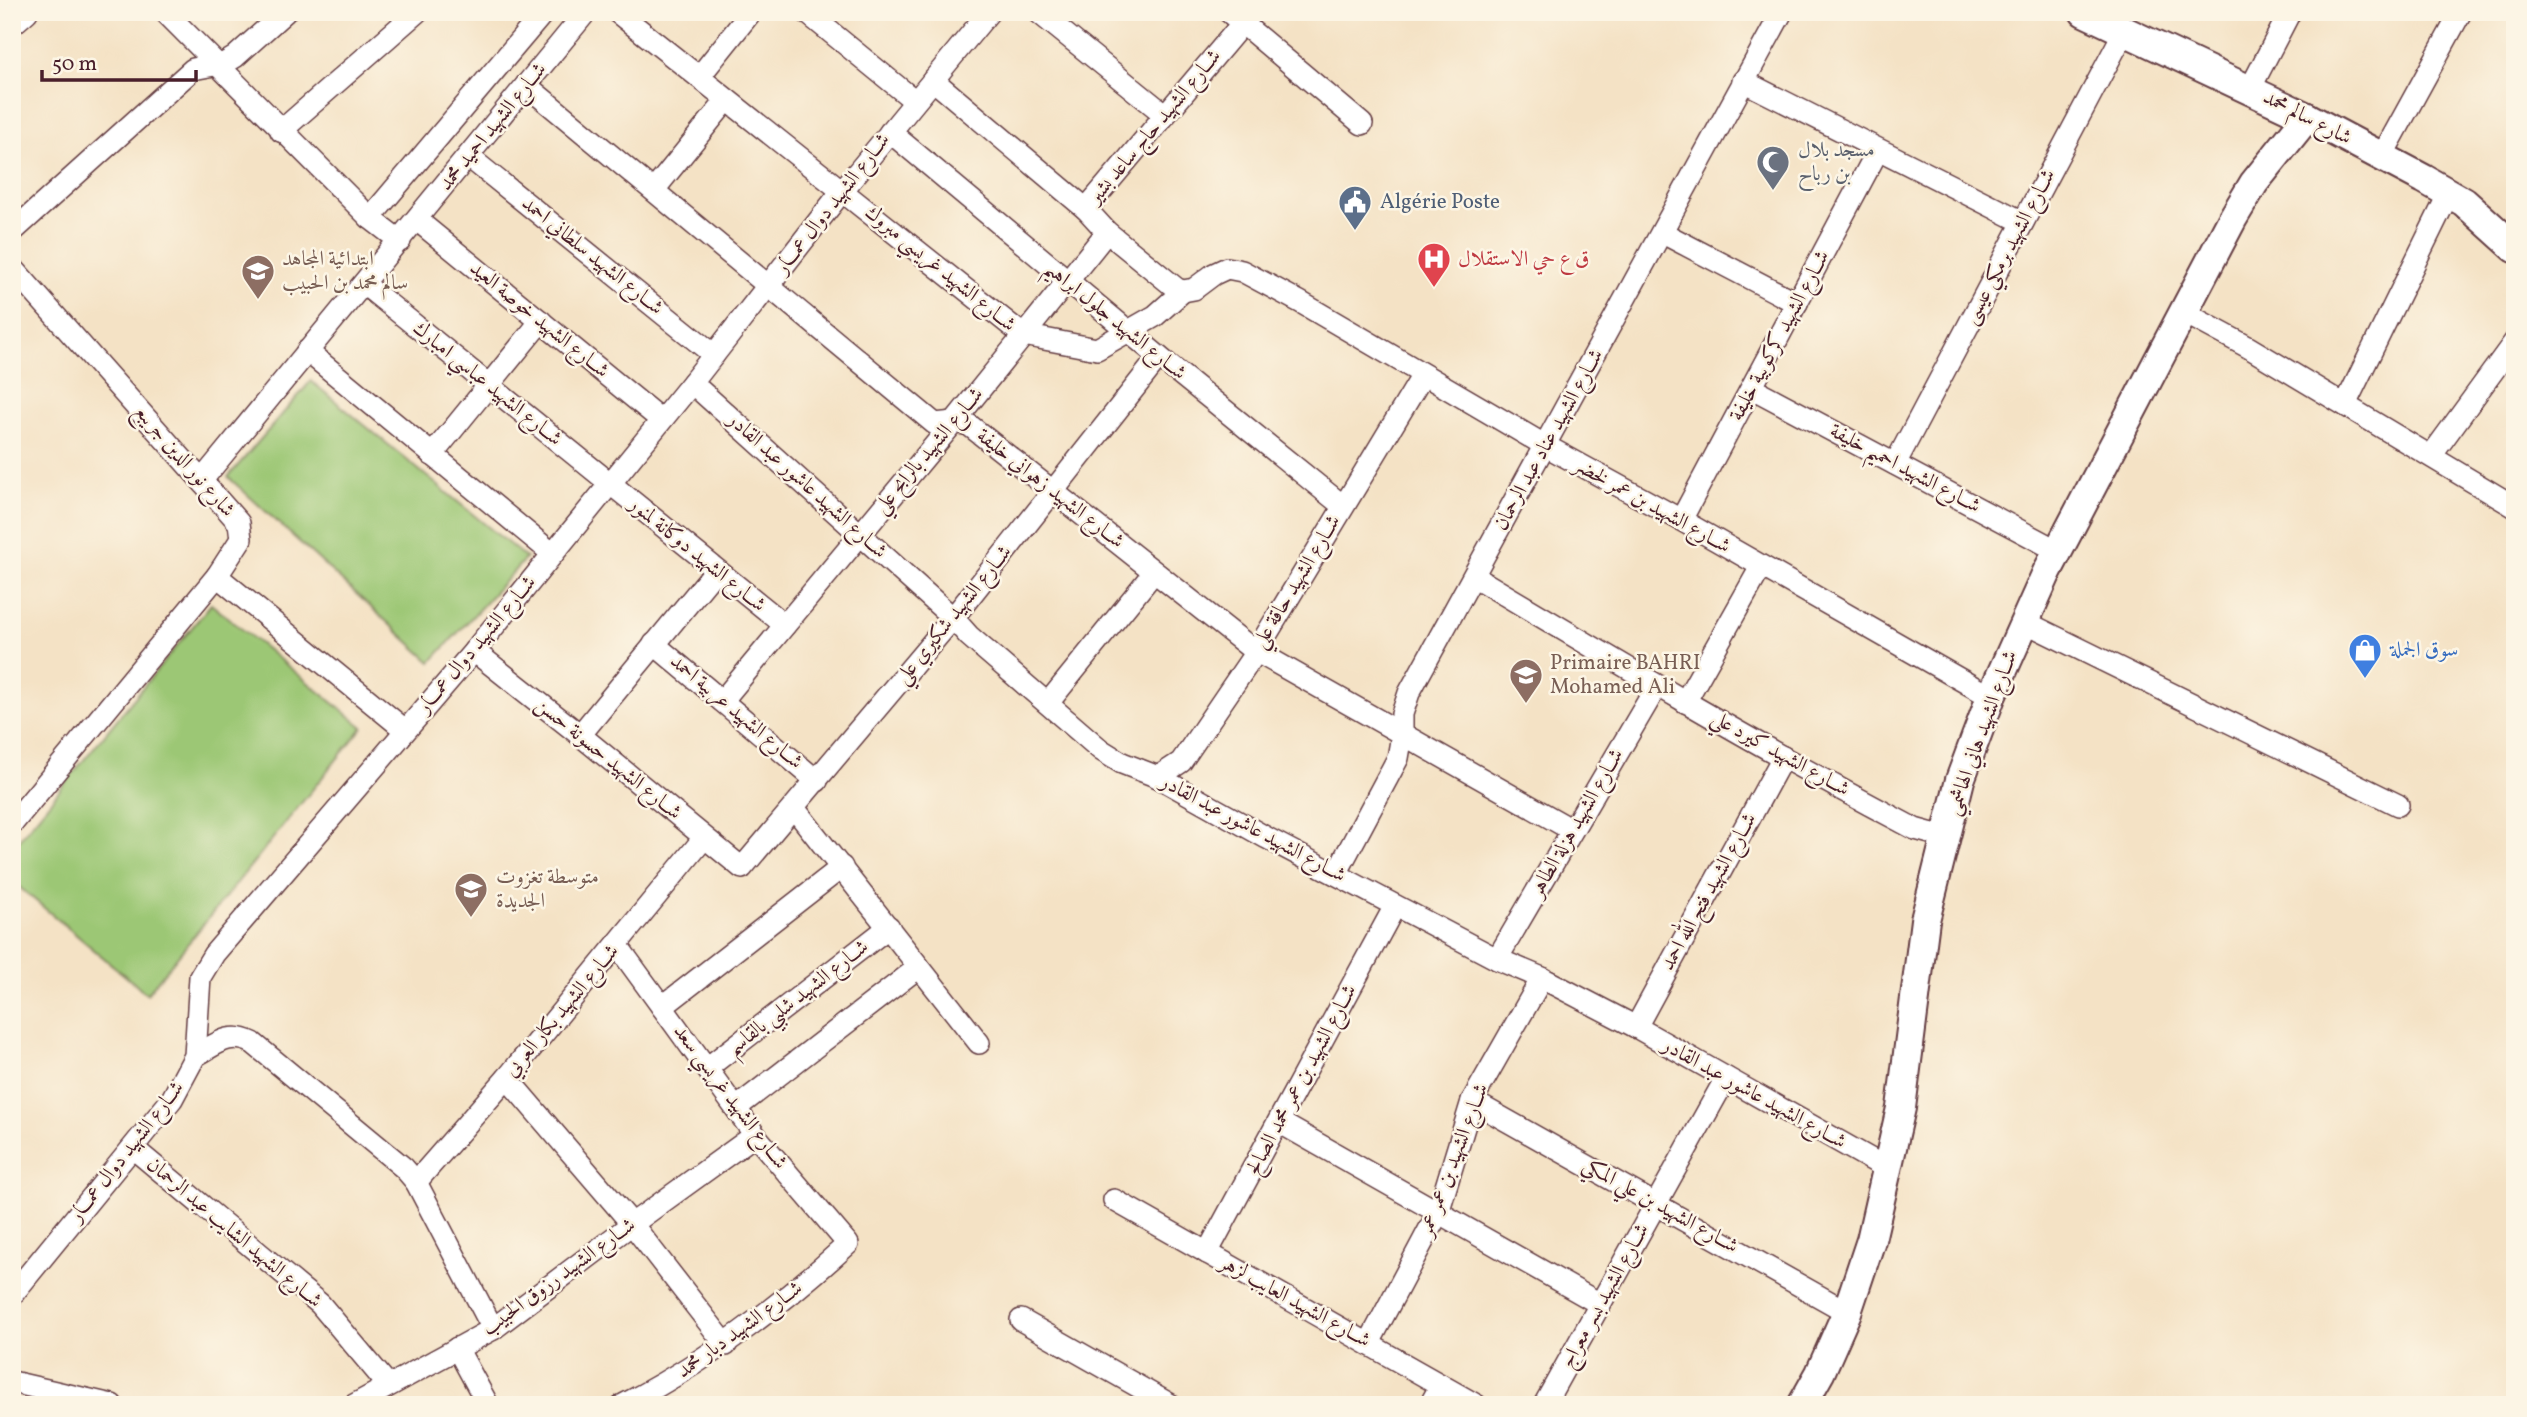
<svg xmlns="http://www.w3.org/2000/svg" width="2527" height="1417" viewBox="0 0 2527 1417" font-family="Vollkorn,Amiri,serif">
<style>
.green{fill:#9cc774;stroke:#737350;stroke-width:2}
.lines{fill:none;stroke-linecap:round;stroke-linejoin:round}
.street-casing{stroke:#643c42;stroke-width:24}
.secondary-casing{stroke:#643c42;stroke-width:32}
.street{stroke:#fff;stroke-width:21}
.secondary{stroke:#fff;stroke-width:28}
.labels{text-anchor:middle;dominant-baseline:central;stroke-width:5;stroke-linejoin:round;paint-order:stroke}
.street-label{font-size:21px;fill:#4a1f2b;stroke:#fcf5e5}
.worship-label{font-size:21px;fill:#5b616d;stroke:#fcf5e5;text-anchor:start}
.service-label{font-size:21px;fill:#4e5e75;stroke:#fcf5e5;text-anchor:start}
.education-label{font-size:21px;fill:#785e54;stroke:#fcf5e5;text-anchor:start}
.health-label{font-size:21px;fill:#be3a42;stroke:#fcf5e5;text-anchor:start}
.shop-label{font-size:21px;fill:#366cbe;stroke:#fcf5e5;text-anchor:start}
</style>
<rect width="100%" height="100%" fill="#fcf5e5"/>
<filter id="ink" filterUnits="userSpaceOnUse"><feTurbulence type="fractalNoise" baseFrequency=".0143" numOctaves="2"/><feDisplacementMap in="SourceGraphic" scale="14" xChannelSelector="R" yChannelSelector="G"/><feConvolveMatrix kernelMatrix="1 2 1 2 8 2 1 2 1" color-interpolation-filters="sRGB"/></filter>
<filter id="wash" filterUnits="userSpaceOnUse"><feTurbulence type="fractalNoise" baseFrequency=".00686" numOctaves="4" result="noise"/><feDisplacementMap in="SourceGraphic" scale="28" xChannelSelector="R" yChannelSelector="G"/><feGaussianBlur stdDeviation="1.57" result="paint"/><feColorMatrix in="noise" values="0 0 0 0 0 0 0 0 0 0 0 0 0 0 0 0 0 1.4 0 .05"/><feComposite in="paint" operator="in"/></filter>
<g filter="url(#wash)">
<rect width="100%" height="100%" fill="#f4e2c5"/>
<!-- green -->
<g class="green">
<polygon points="311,381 526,558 431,662 228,477"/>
<polygon points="211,604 363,727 147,994 12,881 12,848"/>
</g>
</g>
<g filter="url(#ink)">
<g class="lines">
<defs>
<g id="street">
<polyline points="165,12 370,218 400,241"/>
<polyline points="617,12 1023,335 1097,349 1155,316 1183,291"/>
<polyline points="806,12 915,101"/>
<polyline points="1038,12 1164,114"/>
<polyline points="1229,12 1362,124"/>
<polyline points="12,25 27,12"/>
<polyline points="699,77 751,12"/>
<polyline points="933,80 1086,209 1107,232 1177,289 1183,291 1194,289 1214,274 1227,268 1242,271 1300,302 1546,446 1681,520 1991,697"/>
<polyline points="1743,81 2023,222"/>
<polyline points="526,85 935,424 954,422 969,425 1252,649 1572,830"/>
<polyline points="2250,89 2290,12"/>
<polyline points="281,131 417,12"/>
<polyline points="890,132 1159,357 1343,506"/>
<polyline points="2382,156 2461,12"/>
<polyline points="469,157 714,355"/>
<polyline points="654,190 727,100"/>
<polyline points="1086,209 1252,12"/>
<polyline points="370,218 544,12"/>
<polyline points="417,220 661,420"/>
<polyline points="12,232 193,69 225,63 235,57 285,12"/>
<polyline points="1663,233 1797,303"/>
<polyline points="12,267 239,523 241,539 217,576 405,730"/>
<polyline points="364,284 785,625"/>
<polyline points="2183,312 2248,347 2515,507"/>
<polyline points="307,351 553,554"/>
<polyline points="692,383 953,618 969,636 1101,750 1122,763 1158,777 1267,838 1497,959 1542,978 1636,1027 1888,1169"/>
<polyline points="1752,388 2058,551"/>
<polyline points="2345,405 2449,193"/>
<polyline points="432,455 541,321"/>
<polyline points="2431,456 2515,341"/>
<polyline points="1895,464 2125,30"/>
<polyline points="202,480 586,12"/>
<polyline points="1681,520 1878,150"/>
<path d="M 1475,577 C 1615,661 1756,745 1900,821 L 1915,829 L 1944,837"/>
<polyline points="2025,622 2398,805"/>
<polyline points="654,644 817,781"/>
<polyline points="474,651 580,735 742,868 953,618 1159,357"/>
<polyline points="722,701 954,422 1107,232"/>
<polyline points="1685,702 1761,567"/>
<polyline points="1048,703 1154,572"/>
<polyline points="580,735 716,570"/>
<polyline points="1158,777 1181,762 1256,652 1423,375"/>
<polyline points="794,808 979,1043"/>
<polyline points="12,824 217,576"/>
<polyline points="1336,874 1398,758 1402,735 1402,714 1409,693 1782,12"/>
<path d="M 617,945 L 755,1135 L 848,1244 C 779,1307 707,1362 623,1405"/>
<polyline points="1497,959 1657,686"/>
<polyline points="662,1007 842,867"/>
<polyline points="1636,1027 1783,757"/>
<path d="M 195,1056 C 217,1044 229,1031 253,1043 L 404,1168 L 416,1182 L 493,1329"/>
<polyline points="707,1068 889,927"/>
<polyline points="507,1078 632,1224 726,1345"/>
<polyline points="1472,1101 1847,1312"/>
<polyline points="736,1108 919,967"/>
<polyline points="1279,1122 1600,1304"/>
<polyline points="133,1148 320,1304 388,1385"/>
<polyline points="416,1182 507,1078 704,838"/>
<polyline points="1114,1200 1476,1405"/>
<polyline points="1207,1253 1395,906"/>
<polyline points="12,1295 172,1099 195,1056 200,977 214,954 474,651 692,383 842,191 989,12"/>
<polyline points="1021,1320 1171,1405"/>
<polyline points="1369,1343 1438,1213 1472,1101 1542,978"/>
<polyline points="457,1348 488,1405"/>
<polyline points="12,1382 112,1405"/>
<polyline points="354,1405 493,1329 632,1224 755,1135"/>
<polyline points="1430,1405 1441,1385"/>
<polyline points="1544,1405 1726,1078"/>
</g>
<g id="secondary">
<polyline points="2084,12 2307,117 2424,179 2464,202 2515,248"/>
<polyline points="1802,1405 1820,1373 1847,1312 1871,1240 1901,1108 1925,920 1960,780 1991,697 2047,572 2233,218 2254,183 2307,117"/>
</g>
</defs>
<!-- street casing -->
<use href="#street" class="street-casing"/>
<!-- secondary casing -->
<use href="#secondary" class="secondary-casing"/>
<!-- street -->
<use href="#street" class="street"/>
<!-- secondary -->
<use href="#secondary" class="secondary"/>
</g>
</g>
<!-- icons -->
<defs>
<symbol id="mosque-pin" viewBox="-11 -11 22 30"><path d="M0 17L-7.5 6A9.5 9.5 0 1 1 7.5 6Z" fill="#6b7280" stroke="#fcf5e5"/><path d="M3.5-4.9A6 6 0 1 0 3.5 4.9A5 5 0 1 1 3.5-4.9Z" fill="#fff"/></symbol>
<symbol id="civic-pin" viewBox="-11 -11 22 30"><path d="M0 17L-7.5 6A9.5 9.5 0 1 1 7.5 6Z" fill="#5c6f8a" stroke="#fcf5e5"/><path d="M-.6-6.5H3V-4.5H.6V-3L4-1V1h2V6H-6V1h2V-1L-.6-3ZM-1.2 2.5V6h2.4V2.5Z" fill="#fff"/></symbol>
<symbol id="hospital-pin" viewBox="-11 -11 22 30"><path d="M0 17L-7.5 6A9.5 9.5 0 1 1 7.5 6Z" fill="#e0444e" stroke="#fcf5e5"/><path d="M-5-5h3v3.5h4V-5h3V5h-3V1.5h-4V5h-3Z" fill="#fff"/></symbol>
<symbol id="school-pin" viewBox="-11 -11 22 30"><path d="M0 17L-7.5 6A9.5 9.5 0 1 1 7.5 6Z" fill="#8d6e63" stroke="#fcf5e5"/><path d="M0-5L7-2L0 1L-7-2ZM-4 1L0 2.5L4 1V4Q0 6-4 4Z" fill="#fff"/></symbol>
<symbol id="shop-pin" viewBox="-11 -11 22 30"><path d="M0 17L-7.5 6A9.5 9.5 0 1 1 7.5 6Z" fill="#3f7fe0" stroke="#fcf5e5"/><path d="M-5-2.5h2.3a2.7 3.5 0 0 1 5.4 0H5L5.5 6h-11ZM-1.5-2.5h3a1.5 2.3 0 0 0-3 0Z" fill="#fff"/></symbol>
</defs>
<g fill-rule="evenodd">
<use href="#mosque-pin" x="1754" y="143" width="38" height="52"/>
<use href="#civic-pin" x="1336" y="183" width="38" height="52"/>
<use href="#hospital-pin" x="1415" y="240" width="38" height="52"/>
<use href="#school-pin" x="239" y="252" width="38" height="52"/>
<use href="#shop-pin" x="2346" y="631" width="38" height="52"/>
<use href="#school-pin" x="1507" y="656" width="38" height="52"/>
<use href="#school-pin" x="452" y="870" width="38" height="52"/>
</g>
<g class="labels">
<!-- street labels -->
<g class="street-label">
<text transform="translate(2307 118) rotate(27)">شارع سالم محمد</text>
<text transform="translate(493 127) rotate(-51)">شــارع الشهيد احميد محمد</text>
<text transform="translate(1155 127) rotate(-50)">شــارع الشهيد حاج ساعد بشير</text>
<text transform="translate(833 204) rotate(-52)">شــارع الشهيد دوال عمـــار</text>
<text transform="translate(2010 247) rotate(-62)">شــارع الشهيد برمكي عيسى</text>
<text transform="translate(592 256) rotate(39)">شــارع الشهيد سلطاني احمد</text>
<text transform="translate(940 269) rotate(39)">شــارع الشهيد غريسي مبروك</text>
<text transform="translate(539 320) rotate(39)">شــارع الشهيد خوصة العيد</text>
<text transform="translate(1115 321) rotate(39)">شــارع الشهيد جلول ابراهيم</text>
<text transform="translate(1780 336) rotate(-62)">شــارع الشهيد كركوبية خليفة</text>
<text transform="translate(487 384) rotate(39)">شــارع الشهيد عباسي امبارك</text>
<text transform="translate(1549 440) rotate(-61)">شــارع الشهيد عناد عبد الرحمان</text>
<text transform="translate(929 451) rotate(-50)">شــارع الشهيد بالرابح علي</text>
<text transform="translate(184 461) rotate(49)">شارع نور الدين جريبع</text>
<text transform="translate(1905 469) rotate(28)">شــارع الشهيد احميم خليفة</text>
<text transform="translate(807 486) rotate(42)">شــارع الشهيد عاشور عبد القادر</text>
<text transform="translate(1050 489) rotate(38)">شــارع الشهيد زهواني خليفة</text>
<text transform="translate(1652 506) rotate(29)">شــارع الشهيد بن عمر لخضر</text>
<text transform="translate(697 555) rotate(39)">شــارع الشهيد دوكانة لمنور</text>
<text transform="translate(1297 582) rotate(-59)">شــارع الشهيد حاقة علي</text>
<text transform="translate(954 615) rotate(-51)">شــارع الشهيد شكيري علي</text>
<text transform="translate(477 645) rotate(-50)">شــارع الشهيد دوال عمـــار</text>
<text transform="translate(736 712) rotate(40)">شــارع الشهيد عربية احمد</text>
<text transform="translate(1982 733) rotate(-70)">شــارع الشهيد هاني الهاشمي</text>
<text transform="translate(1780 754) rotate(29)">شــارع الشهيد كيرد علي</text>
<text transform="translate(608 759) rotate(39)">شــارع الشهيد حسونة حسن</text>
<text transform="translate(1577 823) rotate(-60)">شــارع الشهيد هزلة الطاهر</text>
<text transform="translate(1253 829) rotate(28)">شــارع الشهيد عاشور عبد القادر</text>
<text transform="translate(1709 892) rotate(-61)">شــارع الشهيد فتح الله احمد</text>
<text transform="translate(798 998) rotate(-38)">شــارع الشهيد شلبي بالقاسم</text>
<text transform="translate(562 1011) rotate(-50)">شــارع الشهيد بكار العربي</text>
<text transform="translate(1302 1080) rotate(-62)">شــارع الشهيد بن عمر محمد الصالح</text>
<text transform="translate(1754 1094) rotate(29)">شــارع الشهيد عاشور عبد القادر</text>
<text transform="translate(730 1097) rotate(53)">شــارع الشهيد غريسي سعد</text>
<text transform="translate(127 1152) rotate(-52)">شــارع الشهيد دوال عمـــار</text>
<text transform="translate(1454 1160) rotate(-69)">شــارع الشهيد بن عمر عمر</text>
<text transform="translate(1660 1206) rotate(29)">شــارع الشهيد بن علي المكي</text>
<text transform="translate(234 1233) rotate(40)">شــارع الشهيد الشايب عبد الرحمان</text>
<text transform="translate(559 1277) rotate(-36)">شــارع الشهيد رزوق الحبيب</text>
<text transform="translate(1605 1296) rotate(-61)">شــارع الشهيد بسر معراج</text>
<text transform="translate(1295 1302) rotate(29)">شــارع الشهيد العايب لزهر</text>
<text transform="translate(740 1330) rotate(-36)">شــارع الشهيد دبار محمد</text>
</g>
<!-- worship labels -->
<g class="worship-label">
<text x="1798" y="150">مسجد بلال<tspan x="1798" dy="24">بن رباح</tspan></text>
</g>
<!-- service labels -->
<g class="service-label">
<text x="1380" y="202">Algérie Poste</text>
</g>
<!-- education labels -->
<g class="education-label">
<text x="282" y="259">ابتدائية المجاهد<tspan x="282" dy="24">سالم محمد بن الحبيب</tspan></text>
<text x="1550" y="663">Primaire BAHRI<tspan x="1550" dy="24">Mohamed Ali</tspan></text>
<text x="496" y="877">متوسطة تغزوت<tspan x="496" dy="24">الجديدة</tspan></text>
</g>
<!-- health labels -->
<g class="health-label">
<text x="1458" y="259">ق ع حي الاستقلال</text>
</g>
<!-- shop labels -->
<g class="shop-label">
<text x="2390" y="650">سوق الجملة</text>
</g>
</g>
<!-- margin -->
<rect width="2527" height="1417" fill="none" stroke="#fcf5e5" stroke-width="42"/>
<!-- scale -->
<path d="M42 70v10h154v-10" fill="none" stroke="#4a1f2b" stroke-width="3.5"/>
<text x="52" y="70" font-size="21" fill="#4a1f2b" stroke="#fcf5e5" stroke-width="5" paint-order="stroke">50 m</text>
</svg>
